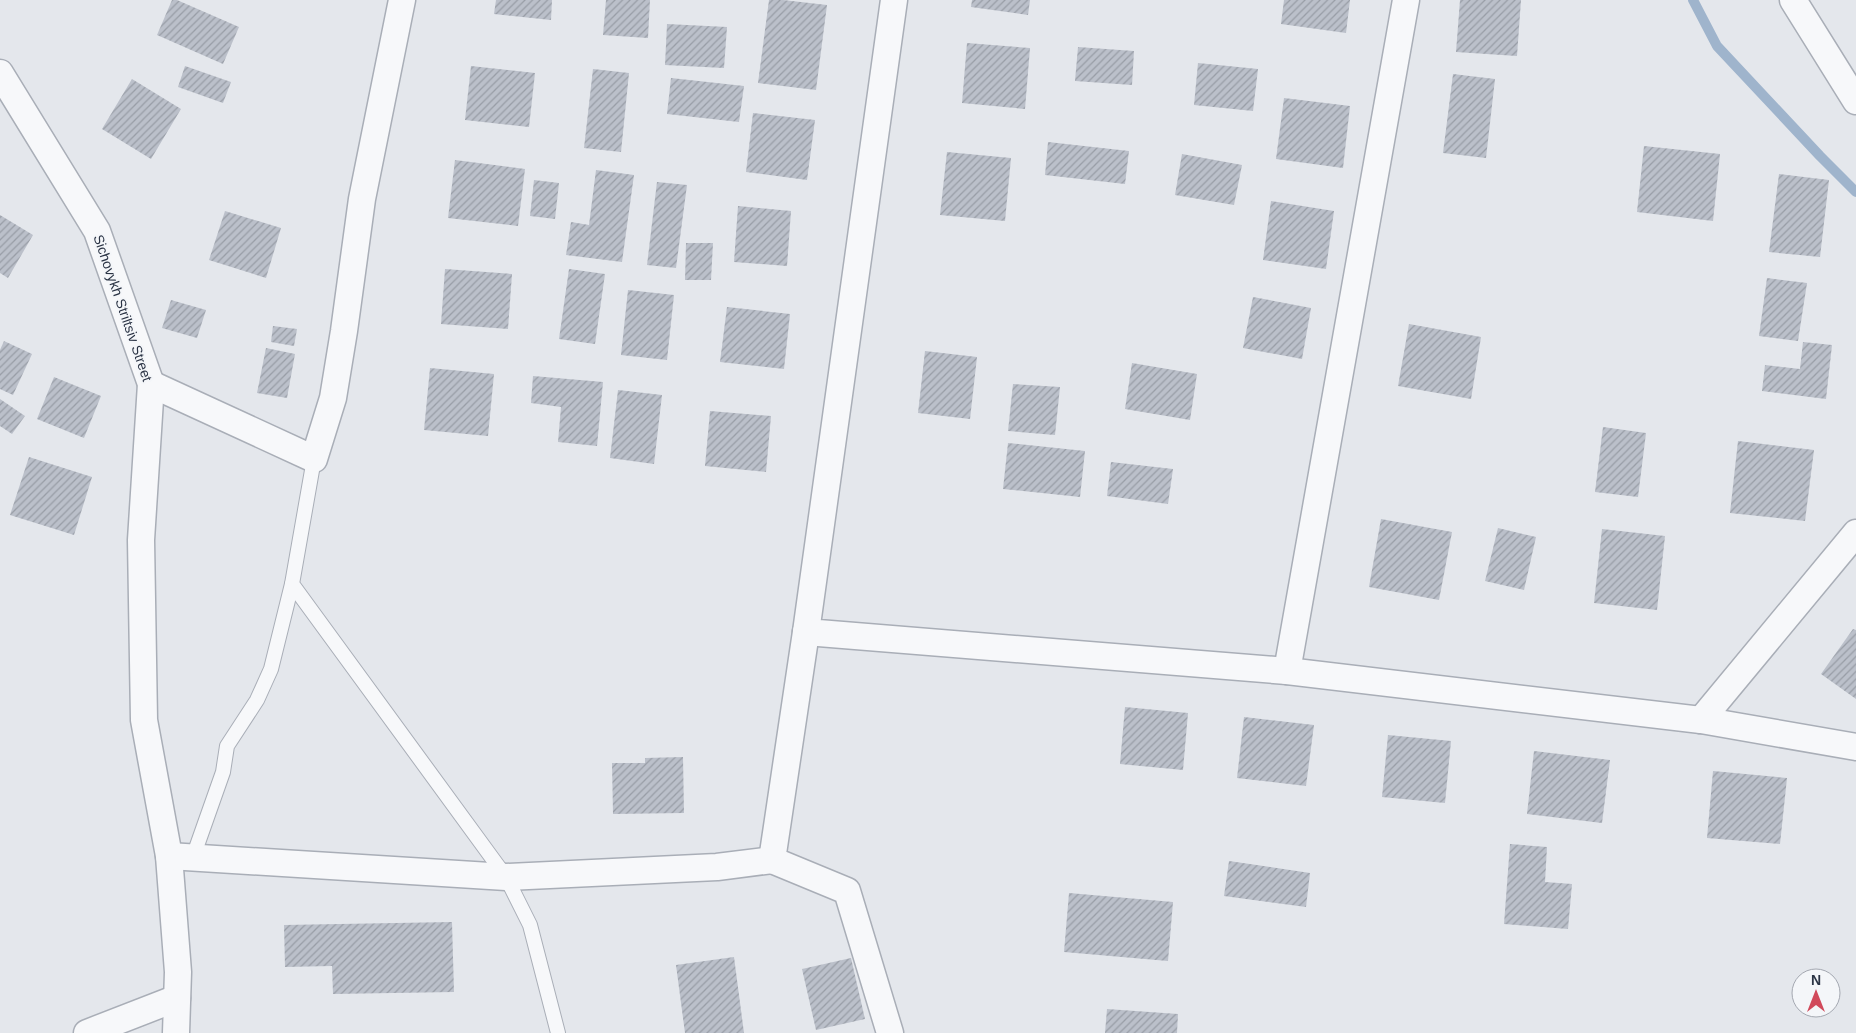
<svg xmlns="http://www.w3.org/2000/svg" width="1856" height="1033" viewBox="0 0 1856 1033" font-family="Arial,sans-serif">
<style>
.lines{fill:none;stroke-linecap:round;stroke-linejoin:round}
.stream{stroke:#9fb4cc;stroke-width:10}
.building{fill:url(#building-hatch)}
.lane-casing{stroke:#a9aeb7;stroke-width:16}
.street-casing{stroke:#a9aeb7;stroke-width:29}
.lane{stroke:#f7f8fa;stroke-width:14}
.street{stroke:#f7f8fa;stroke-width:26}
.labels{text-anchor:middle;dominant-baseline:central;stroke-width:4;stroke-linejoin:round;paint-order:stroke}
.street-label{font-size:14px;fill:#2b3445;stroke:#f4f6f9}
</style>
<defs>
<pattern id="building-hatch" width="6" height="6" patternUnits="userSpaceOnUse" patternTransform="scale(1.25)"><rect width="6" height="6" fill="#bbc0ca"/><path d="M-1 1l2-2M0 6l6-6M5 7l2-2" fill="none" stroke="#989da6"/></pattern>
</defs>
<rect width="100%" height="100%" fill="#e4e7ec"/>
<g class="lines">
<!-- stream -->
<polyline class="stream" points="1693,0 1717,46 1820,156 1856,192"/>
</g>
<!-- building -->
<g class="building">
<polygon points="172,0 177,0 239,27 223,64 157,35"/>
<polygon points="496,0 552,0 551,20 494,14"/>
<polygon points="606,0 650,0 648,38 603,35"/>
<polygon points="769,0 783,0 827,5 816,90 758,83"/>
<polygon points="972,0 1030,0 1028,15 971,7"/>
<polygon points="1284,0 1350,0 1346,33 1281,24"/>
<polygon points="1460,0 1521,0 1517,56 1456,52"/>
<polygon points="667,24 727,27 724,68 665,65"/>
<polygon points="967,43 1030,48 1025,109 962,103"/>
<polygon points="1078,47 1134,51 1132,85 1075,81"/>
<polygon points="1198,63 1258,69 1253,111 1194,105"/>
<polygon points="185,66 231,82 223,103 178,87"/>
<polygon points="471,66 535,73 529,127 465,120"/>
<polygon points="593,69 629,73 621,152 584,148"/>
<polygon points="1453,74 1495,79 1486,158 1443,153"/>
<polygon points="671,78 744,86 739,122 667,114"/>
<polygon points="132,79 181,109 151,159 102,129"/>
<polygon points="1284,98 1350,106 1343,168 1276,159"/>
<polygon points="753,113 815,120 807,180 746,172"/>
<polygon points="1048,142 1129,151 1125,184 1045,175"/>
<polygon points="1644,146 1720,154 1713,221 1637,212"/>
<polygon points="947,152 1011,158 1005,221 940,215"/>
<polygon points="1182,154 1242,165 1234,205 1175,195"/>
<polygon points="455,160 525,169 518,226 448,218"/>
<polygon points="596,170 634,175 622,262 566,255 571,222 589,225"/>
<polygon points="1779,174 1829,180 1820,257 1769,252"/>
<polygon points="534,180 559,183 555,219 530,216"/>
<polygon points="657,182 687,185 676,268 647,265"/>
<polygon points="1271,201 1334,211 1326,269 1263,260"/>
<polygon points="738,206 791,211 787,266 734,262"/>
<polygon points="225,211 281,228 266,278 209,260"/>
<polygon points="0,215 33,235 8,278 0,273"/>
<polygon points="686,243 713,243 711,280 685,280"/>
<polygon points="445,269 512,274 508,329 441,324"/>
<polygon points="569,269 605,274 595,344 559,339"/>
<polygon points="1767,278 1807,283 1798,341 1759,336"/>
<polygon points="628,290 674,295 667,360 621,355"/>
<polygon points="1253,297 1311,308 1302,359 1243,348"/>
<polygon points="171,300 206,310 197,338 162,328"/>
<polygon points="727,307 790,314 784,369 720,362"/>
<polygon points="1409,324 1481,337 1471,399 1398,386"/>
<polygon points="273,326 297,329 294,346 271,342"/>
<polygon points="4,341 32,354 13,395 0,389 0,350"/>
<polygon points="1803,342 1832,345 1826,399 1762,391 1765,365 1800,369"/>
<polygon points="266,348 295,354 287,398 257,393"/>
<polygon points="925,351 977,357 970,419 918,413"/>
<polygon points="1132,363 1197,374 1190,420 1125,409"/>
<polygon points="430,368 494,374 488,436 424,430"/>
<polygon points="533,376 603,382 597,446 558,442 561,407 531,403"/>
<polygon points="54,377 101,396 84,438 37,419"/>
<polygon points="1013,384 1060,387 1055,435 1008,431"/>
<polygon points="618,390 662,395 654,464 610,458"/>
<polygon points="0,399 25,416 12,434 0,426"/>
<polygon points="710,411 771,416 766,472 705,466"/>
<polygon points="1603,427 1646,433 1638,497 1595,492"/>
<polygon points="1738,441 1814,450 1805,521 1730,513"/>
<polygon points="1008,443 1085,451 1080,497 1003,489"/>
<polygon points="29,457 92,477 74,535 10,515"/>
<polygon points="1111,462 1173,469 1168,504 1107,496"/>
<polygon points="1381,519 1452,532 1439,600 1369,587"/>
<polygon points="1498,528 1536,537 1524,590 1485,581"/>
<polygon points="1602,529 1665,536 1657,610 1594,603"/>
<polygon points="1853,629 1856,630 1856,699 1821,674"/>
<polygon points="1125,707 1188,713 1183,770 1120,764"/>
<polygon points="1244,717 1314,725 1306,786 1237,778"/>
<polygon points="1388,735 1451,741 1445,803 1382,797"/>
<polygon points="1534,751 1610,760 1602,823 1527,814"/>
<polygon points="683,757 684,813 613,814 612,763 645,763 645,758"/>
<polygon points="1713,771 1787,778 1780,844 1707,838"/>
<polygon points="1510,844 1547,847 1545,882 1572,884 1568,929 1504,924"/>
<polygon points="1229,861 1310,873 1306,907 1224,896"/>
<polygon points="1069,893 1173,902 1168,961 1064,952"/>
<polygon points="452,922 454,992 333,994 332,966 285,967 284,925"/>
<polygon points="734,957 744,1033 685,1033 676,965"/>
<polygon points="851,958 865,1019 816,1030 802,969"/>
<polygon points="1107,1009 1178,1014 1177,1033 1105,1033"/>
</g>
<g class="lines">
<defs>
<g id="lane">
<polyline points="314,459 292,584 506,877 530,925 558,1033"/>
<polyline points="193,857 223,772 227,746 257,700 271,669 292,584"/>
</g>
<g id="street">
<polyline points="894,0 806,632 1287,671 1701,720 1856,747"/>
<polyline points="1793,0 1856,101"/>
<polyline points="0,73 97,231 151,384 141,540 144,720 169,856 178,972 176,1033"/>
<polyline points="151,384 314,459 333,398 344,331 362,199 402,0"/>
<polyline points="806,632 772,860 847,891 890,1033"/>
<polyline points="1287,671 1406,0"/>
<polyline points="1701,720 1856,533"/>
<polyline points="169,856 506,877 717,867 772,860"/>
<polyline points="87,1033 177,998"/>
</g>
</defs>
<!-- lane casing -->
<use href="#lane" class="lane-casing"/>
<!-- street casing -->
<use href="#street" class="street-casing"/>
<!-- lane -->
<use href="#lane" class="lane"/>
<!-- street -->
<use href="#street" class="street"/>
</g>
<g class="labels">
<!-- street labels -->
<g class="street-label">
<text transform="translate(123 308) rotate(71)">Sichovykh Striltsiv Street</text>
</g>
</g>
<!-- north arrow -->
<g transform="translate(1816 993)"><circle r="24" fill="#f4f6f9" stroke="#a4a8b1"/>
<path d="M0-4L9 19L0 12L-9 19Z" fill="#d1495b"/>
<text y="-8" font-size="14" font-weight="bold" text-anchor="middle" fill="#2b3445">N</text>
</g>
</svg>
